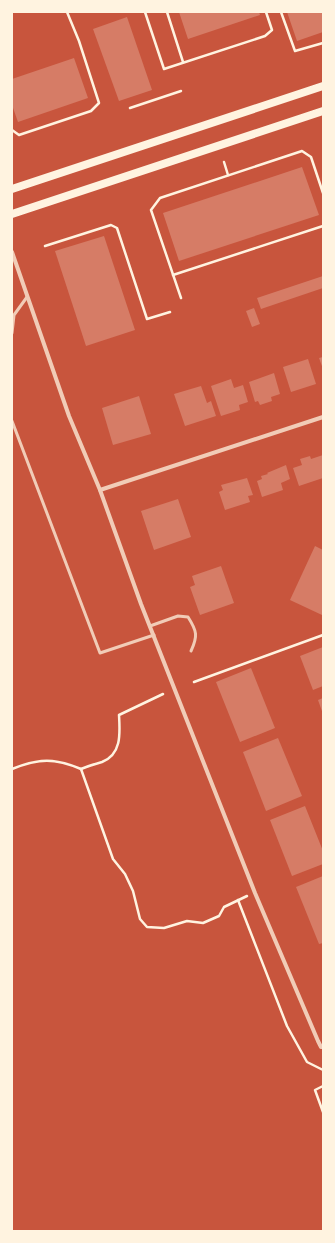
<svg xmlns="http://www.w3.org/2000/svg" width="335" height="1243" viewBox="0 0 335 1243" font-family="'Source Sans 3',sans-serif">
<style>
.building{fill:#d67c66}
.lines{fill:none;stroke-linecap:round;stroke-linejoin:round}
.path{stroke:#fff3e0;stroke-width:2.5}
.service{stroke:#f1ccb7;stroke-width:3}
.minor{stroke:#f1ccb7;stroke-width:4}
.secondary{stroke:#fff3e0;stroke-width:8}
</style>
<rect width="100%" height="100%" fill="#c8553d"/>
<!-- building -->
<g class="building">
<polygon points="179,12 259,12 260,15 188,39"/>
<polygon points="287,12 323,12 323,32 297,41"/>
<polygon points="127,17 152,90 119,101 93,29"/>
<polygon points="74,58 88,98 18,122 12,105 12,79"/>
<polygon points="302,167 319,215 179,261 163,213"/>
<polygon points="104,236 135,330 86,346 55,251"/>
<polygon points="323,276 323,288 261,309 257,298"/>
<polygon points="254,308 260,324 252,327 246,311"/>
<polygon points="323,357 323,369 319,358"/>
<polygon points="308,359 316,384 291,392 283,367"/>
<polygon points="274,373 280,394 271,397 272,401 260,405 258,401 255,402 249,382"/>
<polygon points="231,379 234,388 243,385 248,402 239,405 240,410 221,416 211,386"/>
<polygon points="201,386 207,403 211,401 216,416 185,426 174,394"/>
<polygon points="139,396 151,434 113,445 102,408"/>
<polygon points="323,455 323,478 299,486 293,468 302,465 300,459 310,456 311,459"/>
<polygon points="286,465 290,479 281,483 283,490 262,497 257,481 262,479 261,476 268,474 267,473"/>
<polygon points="247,478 253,495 248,496 250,502 225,510 219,492 223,490 221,485"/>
<polygon points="178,499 191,537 154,550 141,511"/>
<polygon points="315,546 323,550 322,615 290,600"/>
<polygon points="221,566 234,603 200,615 190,587 195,585 192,576"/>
<polygon points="323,647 323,686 313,690 300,656"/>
<polygon points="251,668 275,728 240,742 216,682"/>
<polygon points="323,698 323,714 318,700"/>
<polygon points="278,738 302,796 266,811 243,752"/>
<polygon points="305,806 323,851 323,864 292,876 270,820"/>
<polygon points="323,876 323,943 319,944 296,887"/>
</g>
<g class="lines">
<!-- path -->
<g class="path">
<polyline points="145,12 164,69 265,36 272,30 266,12"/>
<polyline points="167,12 183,62"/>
<polyline points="281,12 295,51 323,43"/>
<polyline points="130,108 181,91"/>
<polyline points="12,130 19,135 91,111 99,103 79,41 67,12"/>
<polyline points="224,162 228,175"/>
<polyline points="45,246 111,225 117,228 147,319 170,312"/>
<polyline points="173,275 323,226"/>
<polyline points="181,298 151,210 160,198 302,151 311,157 323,193"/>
<polyline points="194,682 323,635"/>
<path d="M 12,769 C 39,758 55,758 81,769 C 88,766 95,764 102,762 C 122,754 120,733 119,715 L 163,694"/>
<polyline points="81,769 113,859 125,874 133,891 140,919 147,927 164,928 187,921 203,923 219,916 224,907 247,896"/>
<polyline points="238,900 287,1026 307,1062 323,1070"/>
<polyline points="323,1086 315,1090 323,1112"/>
</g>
<!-- service -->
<g class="service">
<polyline points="12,333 14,315 27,297"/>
<polyline points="12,421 100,653 154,635"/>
<path d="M 150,626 L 178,616 L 188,617 C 197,631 198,636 191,651"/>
</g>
<!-- minor -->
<g class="minor">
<polyline points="12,252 69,416 100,490 141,604 255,893 318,1041 321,1047 323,1047"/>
<polyline points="100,490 323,417"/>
</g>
<!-- secondary -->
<g class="secondary">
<polyline points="12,189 323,86"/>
<polyline points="12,214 323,111"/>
</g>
</g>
<!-- border -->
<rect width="335" height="1243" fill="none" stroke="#fff3e0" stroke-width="26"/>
</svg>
